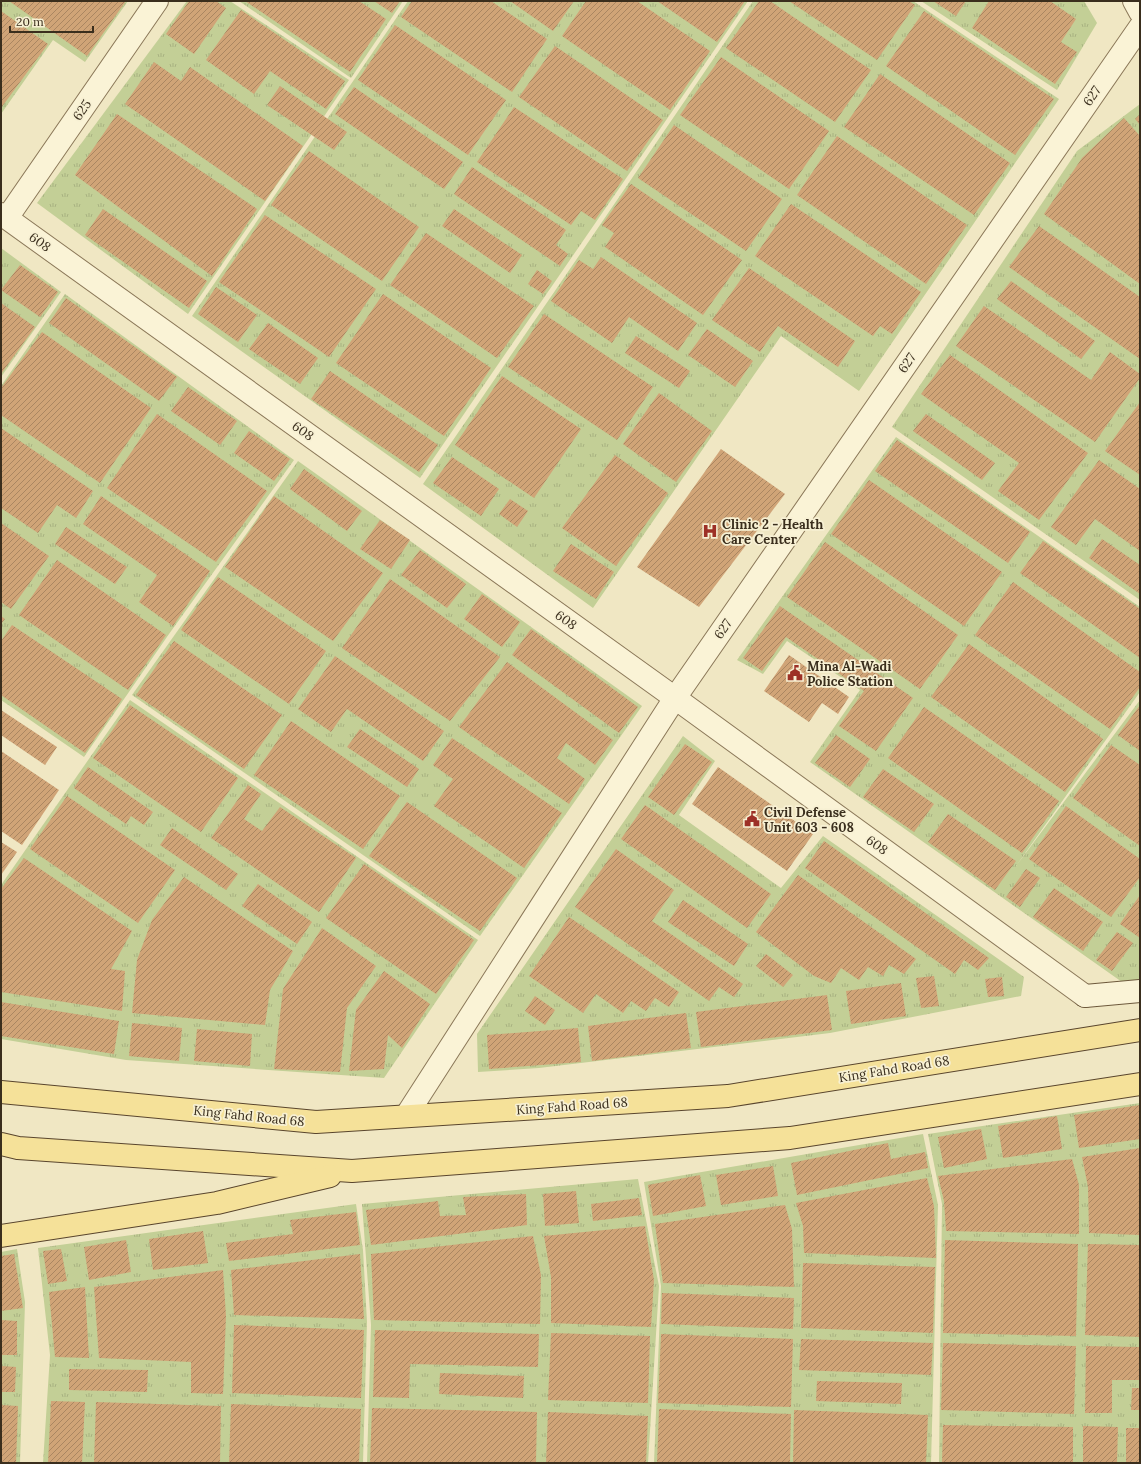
<svg xmlns="http://www.w3.org/2000/svg" width="1141" height="1464" viewBox="0 0 1141 1464" font-family="Lora,serif">
<style>
.park{fill:url(#park-tufts)}
.building{fill:url(#building-hatch)}
.lines{fill:none;stroke-linecap:round;stroke-linejoin:round}
.minor-casing{stroke:#8b7859;stroke-width:24}
.secondary-casing{stroke:#6d593c;stroke-width:24}
.primary-casing{stroke:#59452d;stroke-width:24}
.minor{stroke:#faf3d6;stroke-width:22}
.secondary{stroke:#faf3d6;stroke-width:22}
.primary{stroke:#f5e199;stroke-width:22}
.labels{text-anchor:middle;dominant-baseline:central;stroke-width:3.5;stroke-linejoin:round;paint-order:stroke}
.street-label{font-size:13px;fill:#3a2e1d;stroke:#f7f0d3}
.poi-label{font-size:13px;font-weight:bold;fill:#3a2e1d;stroke:#f7f0d3;text-anchor:start}
</style>
<defs>
<pattern id="park-tufts" width="24" height="20" patternUnits="userSpaceOnUse"><rect width="24" height="20" fill="#c3cf96"/><path d="M3 7l-1-3M5 7V3M7 7l1-3M15 17l-1-3M17 17v-4M19 17l1-3" fill="none" stroke="#a8b281"/></pattern>
<pattern id="building-hatch" width="6" height="6" patternUnits="userSpaceOnUse"><rect width="6" height="6" fill="#d0a477"/><path d="M-1 1l2-2M0 6l6-6M5 7l2-2" fill="none" stroke="#aa8661"/></pattern>
</defs>
<rect width="100%" height="100%" fill="#f0e7c3"/>
<!-- park -->
<g class="park">
<polygon points="1,1 128,1 85,62 53,40 1,114"/>
<polygon points="187,1 230,1 349,80 188,314 37,203"/>
<polygon points="239,1 403,1 351,78"/>
<polygon points="408,1 748,1 420,478 192,316"/>
<polygon points="753,1 913,1 1059,99 859,391 781,336 593,608 423,484"/>
<polygon points="921,1 1084,1 1097,23 1057,90"/>
<polygon points="1140,104 1140,600 892,427 1077,151"/>
<polygon points="1,248 61,292 1,377"/>
<polygon points="65,294 294,460 169,634 84,757 1,700 1,386"/>
<polygon points="896,437 1140,607 1140,692 1016,866 1140,700 1140,980 1122,982 810,762 860,690 787,641 763,674 737,660"/>
<polygon points="298,461 642,706 480,936 132,695"/>
<polygon points="130,700 478,940 384,1078 126,1060 1,1039 1,885"/>
<polygon points="683,736 715,761 679,815 781,888 823,836 1024,977 1021,996 830,1033 539,1068 478,1072 477,1034"/>
<polygon points="1140,1103 1140,1463 939,1463 942,1204 928,1134"/>
<polygon points="923,1134 938,1205 931,1463 654,1463 661,1286 644,1182"/>
<polygon points="638,1179 659,1286 648,1463 367,1463 371,1325 362,1204"/>
<polygon points="356,1204 363,1250 367,1322 363,1463 43,1463 50,1355 38,1248"/>
<polygon points="17,1249 25,1302 20,1463 1,1463 1,1252"/>
</g>
<!-- building -->
<g class="building">
<polygon points="9,1 126,1 87,56"/>
<polygon points="189,1 216,1 226,8 194,54 166,34"/>
<polygon points="245,1 359,1 386,19 350,72"/>
<polygon points="374,1 400,1 392,13"/>
<polygon points="412,1 491,1 547,39 512,92 401,17"/>
<polygon points="510,1 574,1 553,31"/>
<polygon points="586,1 637,1 710,51 670,110 562,36"/>
<polygon points="657,1 745,1 717,42"/>
<polygon points="759,1 770,1 871,70 835,122 726,48"/>
<polygon points="789,1 909,1 915,5 877,60"/>
<polygon points="933,1 966,1 956,16"/>
<polygon points="989,1 1050,1 1076,19 1061,42 1077,52 1055,84 972,28"/>
<polygon points="241,10 345,81 326,109 270,71 254,94 206,60"/>
<polygon points="1,11 48,44 1,108"/>
<polygon points="924,11 1054,99 1015,155 886,66"/>
<polygon points="395,25 506,100 468,155 358,80"/>
<polygon points="555,46 663,120 627,171 519,97"/>
<polygon points="721,57 829,131 789,189 680,115"/>
<polygon points="154,62 181,81 190,67 303,146 265,201 125,104"/>
<polygon points="880,74 1010,163 974,215 844,127"/>
<polygon points="280,86 347,132 334,150 267,105"/>
<polygon points="354,87 463,162 444,189 335,114"/>
<polygon points="514,107 623,179 595,220 581,211 571,225 477,162"/>
<polygon points="117,114 257,209 212,276 75,175"/>
<polygon points="1140,114 1140,125 1135,119"/>
<polygon points="1124,118 1140,136 1140,284 1044,214 1082,158"/>
<polygon points="674,125 782,199 746,251 638,178"/>
<polygon points="837,136 967,225 926,284 797,195"/>
<polygon points="309,151 419,227 382,281 271,205"/>
<polygon points="472,167 566,230 556,245 568,254 560,266 454,194"/>
<polygon points="631,184 742,260 703,315 605,247 614,233 602,225"/>
<polygon points="791,204 921,292 892,334 880,326 873,336 755,256"/>
<polygon points="103,209 207,281 189,308 85,235"/>
<polygon points="454,209 522,255 510,273 442,226"/>
<polygon points="265,215 376,289 329,357 219,282"/>
<polygon points="1039,226 1140,297 1140,359 1009,267"/>
<polygon points="426,233 534,306 497,358 390,285"/>
<polygon points="601,257 697,323 678,351 629,317 612,343 551,301 579,260 593,269"/>
<polygon points="20,265 58,292 40,317 1,290"/>
<polygon points="749,268 855,341 838,367 778,326 760,352 712,320"/>
<polygon points="537,270 552,281 543,294 528,284"/>
<polygon points="1011,281 1095,341 1081,359 997,299"/>
<polygon points="216,287 257,315 238,342 198,314"/>
<polygon points="383,294 491,368 444,436 336,363"/>
<polygon points="66,298 177,377 159,401 49,323"/>
<polygon points="1,303 35,327 1,374"/>
<polygon points="984,306 1091,380 1110,352 1140,374 1140,378 1095,442 956,346"/>
<polygon points="544,314 653,387 617,440 508,367"/>
<polygon points="268,323 318,358 300,384 249,349"/>
<polygon points="707,329 753,361 735,387 688,355"/>
<polygon points="42,332 151,408 100,483 1,415 1,388"/>
<polygon points="636,336 690,371 679,388 625,353"/>
<polygon points="950,355 1088,453 1039,520 998,491 1019,463 921,394"/>
<polygon points="330,371 438,445 419,472 311,399"/>
<polygon points="502,376 581,429 534,498 455,445"/>
<polygon points="188,387 237,421 220,445 171,411"/>
<polygon points="659,393 712,431 676,482 623,444"/>
<polygon points="1140,402 1140,475 1105,451"/>
<polygon points="157,414 267,491 216,562 107,488"/>
<polygon points="926,414 995,463 982,480 913,431"/>
<polygon points="1,428 93,491 76,518 57,505 38,533 1,508"/>
<polygon points="249,431 290,459 274,481 234,453"/>
<polygon points="897,440 1030,532 1008,563 875,471"/>
<polygon points="721,449 785,494 699,607 637,567"/>
<polygon points="615,455 668,493 616,566 562,528"/>
<polygon points="452,457 499,489 481,516 433,483"/>
<polygon points="1099,460 1140,489 1140,551 1095,519 1076,545 1051,527"/>
<polygon points="304,469 362,511 347,531 290,489"/>
<polygon points="869,480 1002,572 964,626 831,534"/>
<polygon points="101,496 210,571 173,626 139,602 157,575 83,524"/>
<polygon points="274,496 383,573 333,641 225,567"/>
<polygon points="510,499 528,511 517,527 499,514"/>
<polygon points="380,520 410,540 391,569 360,549"/>
<polygon points="1,523 49,556 11,609 1,602"/>
<polygon points="66,527 127,567 115,584 55,544"/>
<polygon points="1102,539 1140,565 1140,594 1089,558"/>
<polygon points="1043,541 1140,609 1140,658 1020,573"/>
<polygon points="825,542 958,635 920,689 787,597"/>
<polygon points="571,544 614,572 596,599 553,571"/>
<polygon points="420,550 466,584 447,608 401,575"/>
<polygon points="57,560 166,635 128,690 19,615"/>
<polygon points="218,577 326,651 289,704 181,630"/>
<polygon points="390,579 500,657 450,721 342,648"/>
<polygon points="1013,582 1140,672 1140,687 1110,729 975,635"/>
<polygon points="482,594 520,622 502,647 464,619"/>
<polygon points="780,606 913,698 876,751 839,726 864,691 786,637 762,671 743,658"/>
<polygon points="1,616 5,619 1,624"/>
<polygon points="12,625 122,699 85,753 1,695 1,641"/>
<polygon points="531,629 638,707 619,733 512,655"/>
<polygon points="174,641 282,715 244,769 136,695"/>
<polygon points="969,644 1103,739 1065,792 931,697"/>
<polygon points="789,655 849,697 838,714 822,703 809,722 764,691"/>
<polygon points="335,656 444,731 423,761 347,709 331,732 298,709"/>
<polygon points="507,662 613,740 595,765 566,743 557,758 585,779 569,804 459,727"/>
<polygon points="130,705 238,778 201,832 93,758"/>
<polygon points="1140,705 1140,751 1118,735"/>
<polygon points="924,707 1059,801 1022,853 888,758"/>
<polygon points="1,710 57,747 45,765 1,735"/>
<polygon points="291,721 400,796 363,849 254,775"/>
<polygon points="360,729 419,769 407,787 347,747"/>
<polygon points="836,735 870,759 850,787 815,763"/>
<polygon points="452,738 562,813 524,868 434,806 453,779 433,765"/>
<polygon points="685,744 712,762 674,815 648,797"/>
<polygon points="1111,745 1140,765 1140,846 1073,798"/>
<polygon points="1,751 59,790 22,845 1,831"/>
<polygon points="88,767 153,812 144,825 131,816 126,824 74,788"/>
<polygon points="718,767 813,834 787,871 692,804"/>
<polygon points="883,769 934,804 914,832 863,797"/>
<polygon points="248,785 261,794 244,819 262,831 280,807 356,858 319,912 211,838"/>
<polygon points="67,796 175,870 138,923 30,849"/>
<polygon points="407,802 517,878 480,931 369,856"/>
<polygon points="645,805 771,894 747,928 621,839"/>
<polygon points="1066,806 1140,859 1140,877 1111,917 1029,859"/>
<polygon points="948,814 1016,861 995,890 928,842"/>
<polygon points="172,828 238,874 226,890 160,845"/>
<polygon points="824,841 989,958 978,970 964,960 955,974 805,868"/>
<polygon points="1,842 17,852 1,875"/>
<polygon points="616,849 674,890 652,921 743,984 734,997 719,987 709,1001 575,907"/>
<polygon points="24,858 132,931 111,969 125,971 122,1011 1,992 1,889"/>
<polygon points="364,864 474,940 436,994 326,918"/>
<polygon points="1026,869 1040,878 1020,907 1006,897"/>
<polygon points="798,875 916,959 904,974 889,965 883,976 868,967 859,980 841,968 831,983 814,976 756,932"/>
<polygon points="184,877 293,951 270,990 265,1025 132,1013 137,960 152,920"/>
<polygon points="258,884 312,922 297,944 242,906"/>
<polygon points="1054,888 1103,922 1083,951 1033,917"/>
<polygon points="1140,895 1140,938 1120,924"/>
<polygon points="683,900 748,944 734,966 668,922"/>
<polygon points="569,917 679,992 669,1007 655,998 646,1011 631,1001 623,1013 596,994 583,1013 529,976"/>
<polygon points="322,928 376,966 347,1008 340,1072 274,1069 283,989"/>
<polygon points="1117,932 1133,943 1112,971 1096,960"/>
<polygon points="766,954 793,975 783,987 756,966"/>
<polygon points="384,971 430,1004 402,1048 388,1035 384,1069 349,1071 356,1010"/>
<polygon points="934,976 939,1006 921,1008 916,978"/>
<polygon points="1002,977 1004,996 988,997 985,979"/>
<polygon points="901,983 906,1016 851,1024 846,991"/>
<polygon points="827,995 832,1030 701,1047 696,1012"/>
<polygon points="535,996 555,1010 545,1025 525,1011"/>
<polygon points="1,1002 119,1021 114,1054 1,1036"/>
<polygon points="686,1013 691,1048 592,1061 588,1026"/>
<polygon points="132,1023 182,1028 179,1061 129,1056"/>
<polygon points="578,1028 581,1062 489,1069 487,1035"/>
<polygon points="197,1029 252,1034 250,1066 194,1061"/>
<polygon points="1140,1105 1140,1139 1079,1148 1074,1115"/>
<polygon points="1057,1116 1062,1149 1003,1158 998,1126"/>
<polygon points="981,1129 987,1159 944,1168 938,1137"/>
<polygon points="888,1143 891,1159 925,1152 928,1168 797,1195 791,1163"/>
<polygon points="1140,1148 1140,1235 1089,1233 1088,1187 1082,1157"/>
<polygon points="1072,1159 1079,1185 1079,1234 946,1231 944,1201 938,1176"/>
<polygon points="773,1166 778,1196 721,1205 716,1175"/>
<polygon points="700,1175 706,1206 653,1216 648,1185"/>
<polygon points="927,1178 934,1206 936,1258 804,1253 803,1226 796,1203"/>
<polygon points="576,1191 579,1223 545,1226 543,1194"/>
<polygon points="526,1194 527,1225 371,1245 366,1210 438,1201 440,1216 466,1215 463,1197"/>
<polygon points="639,1198 642,1215 593,1221 591,1204"/>
<polygon points="785,1205 792,1229 794,1287 663,1283 655,1224"/>
<polygon points="356,1212 360,1245 229,1261 226,1243 293,1234 290,1220"/>
<polygon points="645,1226 654,1280 651,1327 551,1323 551,1277 544,1236"/>
<polygon points="203,1231 208,1263 153,1270 149,1239"/>
<polygon points="533,1236 541,1275 540,1324 374,1320 371,1254"/>
<polygon points="126,1240 131,1272 89,1280 84,1247"/>
<polygon points="945,1240 1078,1244 1076,1336 943,1333"/>
<polygon points="1088,1244 1140,1245 1140,1337 1085,1335"/>
<polygon points="61,1249 67,1281 48,1284 43,1251"/>
<polygon points="14,1254 23,1308 1,1311 1,1256"/>
<polygon points="360,1254 364,1319 234,1315 231,1270"/>
<polygon points="803,1263 935,1267 933,1333 801,1328"/>
<polygon points="223,1270 226,1316 223,1394 191,1393 191,1362 99,1358 94,1287"/>
<polygon points="85,1287 89,1358 55,1357 49,1292"/>
<polygon points="662,1293 794,1298 793,1329 661,1324"/>
<polygon points="1,1320 17,1321 17,1355 1,1355"/>
<polygon points="234,1325 364,1330 361,1398 232,1393"/>
<polygon points="375,1330 539,1334 538,1367 410,1364 409,1398 373,1397"/>
<polygon points="551,1333 650,1336 648,1403 548,1400"/>
<polygon points="661,1334 793,1339 791,1407 658,1403"/>
<polygon points="801,1339 933,1343 931,1375 799,1370"/>
<polygon points="943,1343 1076,1346 1074,1414 941,1410"/>
<polygon points="1086,1346 1140,1347 1140,1380 1112,1380 1112,1413 1085,1413"/>
<polygon points="1,1366 16,1367 15,1392 1,1392"/>
<polygon points="69,1369 148,1370 147,1392 69,1390"/>
<polygon points="440,1373 524,1376 523,1398 439,1394"/>
<polygon points="817,1381 902,1383 901,1404 816,1401"/>
<polygon points="1132,1388 1140,1388 1140,1410 1131,1410"/>
<polygon points="51,1401 85,1402 82,1463 48,1463"/>
<polygon points="96,1402 221,1406 220,1463 94,1463"/>
<polygon points="231,1404 361,1409 359,1463 229,1463"/>
<polygon points="1,1405 18,1406 16,1463 1,1463"/>
<polygon points="372,1408 537,1412 536,1463 370,1463"/>
<polygon points="659,1409 791,1414 790,1463 657,1463"/>
<polygon points="794,1410 928,1415 926,1463 793,1463"/>
<polygon points="548,1412 648,1416 646,1463 546,1463"/>
<polygon points="943,1425 1073,1427 1073,1463 942,1463"/>
<polygon points="1083,1426 1118,1427 1117,1463 1083,1463"/>
<rect x="1126" y="1428" width="14" height="35"/>
</g>
<g class="lines">
<defs>
<g id="minor">
<polyline points="1134,1 1140,12"/>
<polyline points="1,214 675,698 1085,996"/>
<polyline points="7,218 157,1"/>
<polyline points="406,1116 675,698 1140,27"/>
</g>
<polyline id="secondary" points="1085,996 1140,991"/>
<g id="primary">
<polyline points="1,1092 316,1122 728,1096 1140,1030"/>
<polyline points="1,1144 18,1148 352,1171 790,1138 1140,1084"/>
<polyline points="1,1236 217,1203 330,1176"/>
</g>
</defs>
<!-- minor casing -->
<use href="#minor" class="minor-casing"/>
<!-- secondary casing -->
<use href="#secondary" class="secondary-casing"/>
<!-- primary casing -->
<use href="#primary" class="primary-casing"/>
<!-- minor -->
<use href="#minor" class="minor"/>
<!-- secondary -->
<use href="#secondary" class="secondary"/>
<!-- primary -->
<use href="#primary" class="primary"/>
</g>
<!-- icons -->
<defs>
<symbol id="hospital-bare" viewBox="-9 -9 18 18"><path d="M-5-5h3v3.5h4V-5h3V5h-3V1.5h-4V5h-3Z" fill="#9d3026" stroke="#f7f0d3" stroke-width="2.5" paint-order="stroke"/></symbol>
<symbol id="civic-bare" viewBox="-9 -9 18 18"><path d="M-.6-6.5H3V-4.5H.6V-3L4-1V1h2V6H-6V1h2V-1L-.6-3ZM-1.2 2.5V6h2.4V2.5Z" fill="#9d3026" stroke="#f7f0d3" stroke-width="2.5" paint-order="stroke"/></symbol>
</defs>
<g fill-rule="evenodd">
<use href="#hospital-bare" x="699" y="520" width="22" height="22"/>
<use href="#civic-bare" x="784" y="662" width="22" height="22"/>
<use href="#civic-bare" x="741" y="808" width="22" height="22"/>
</g>
<g class="labels">
<!-- street labels -->
<g class="street-label">
<text transform="translate(1092 96) rotate(-55)">627</text>
<text transform="translate(82 110) rotate(-55)">625</text>
<text transform="translate(40 242) rotate(36)">608</text>
<text transform="translate(907 363) rotate(-55)">627</text>
<text transform="translate(303 431) rotate(36)">608</text>
<text transform="translate(566 620) rotate(36)">608</text>
<text transform="translate(723 629) rotate(-55)">627</text>
<text transform="translate(877 845) rotate(36)">608</text>
<text transform="translate(894 1069) rotate(-9)">King Fahd Road 68</text>
<text transform="translate(572 1106) rotate(-4)">King Fahd Road 68</text>
<text transform="translate(249 1116) rotate(6)">King Fahd Road 68</text>
</g>
<!-- poi labels -->
<g class="poi-label">
<text x="722" y="524">Clinic 2 - Health<tspan x="722" dy="15">Care Center</tspan></text>
<text x="807" y="666">Mina Al-Wadi<tspan x="807" dy="15">Police Station</tspan></text>
<text x="764" y="812">Civil Defense<tspan x="764" dy="15">Unit 603 - 608</tspan></text>
</g>
</g>
<!-- border -->
<rect width="1141" height="1464" fill="none" stroke="#3a2e1d" stroke-width="4"/>
<!-- scale -->
<path d="M10 26v6h83v-6" fill="none" stroke="#3a2e1d" stroke-width="2"/>
<text x="16" y="26" font-size="12" fill="#3a2e1d" stroke="#f7f0d3" stroke-width="3" paint-order="stroke">20 m</text>
</svg>
